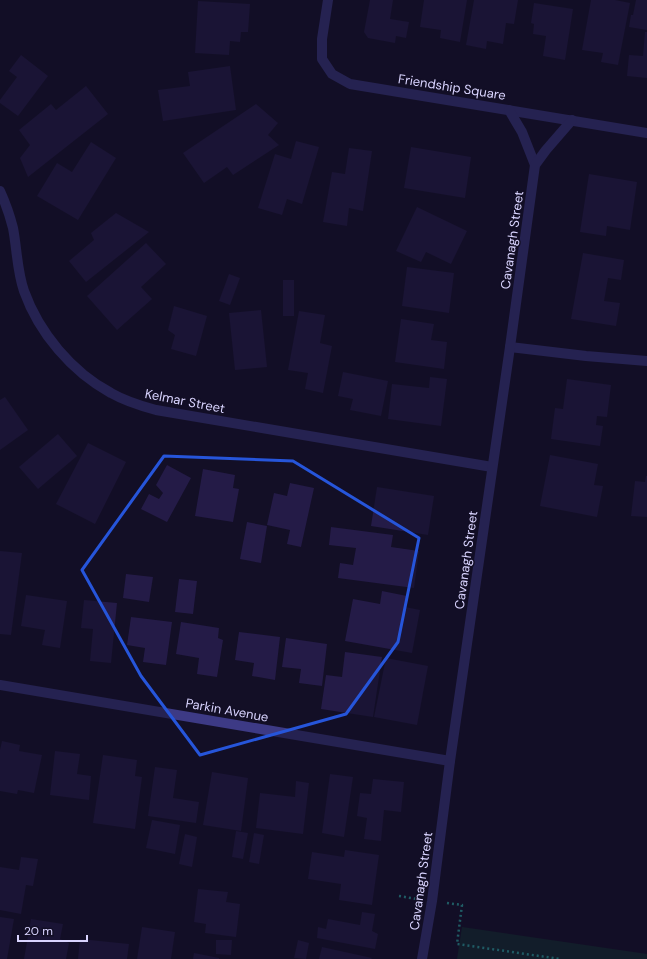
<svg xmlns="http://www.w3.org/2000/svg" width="647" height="959" viewBox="0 0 647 959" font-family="'DM Sans',sans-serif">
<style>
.green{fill:#12302f}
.building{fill:#241b47}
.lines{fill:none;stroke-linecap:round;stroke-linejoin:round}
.path{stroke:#2fb8b0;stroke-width:2.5;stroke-dasharray:2 3;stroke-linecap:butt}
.street{stroke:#3d3a85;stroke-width:10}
.marked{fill:none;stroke:#2655da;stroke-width:3;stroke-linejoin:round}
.labels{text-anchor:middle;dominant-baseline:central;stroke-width:3;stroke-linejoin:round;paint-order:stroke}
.street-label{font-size:13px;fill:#d9d4ff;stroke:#130f26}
</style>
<rect width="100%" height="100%" fill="#130f26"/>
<!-- green -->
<polygon class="green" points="462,927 647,954 647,959 457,959"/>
<!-- building -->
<g class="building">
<polygon points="370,0 393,0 390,19 409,22 406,38 396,36 395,43 368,38 364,32"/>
<polygon points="424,0 467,0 460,42 440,38 441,30 420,27"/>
<polygon points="474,0 518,0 514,24 506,23 503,44 487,41 486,49 466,45"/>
<polygon points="591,0 615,0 630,3 618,65 601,62 603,53 582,50"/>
<polygon points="636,0 647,0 647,30 629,27 631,15 633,15"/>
<polygon points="198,1 250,4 248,32 241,32 240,42 230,41 229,55 195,53"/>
<polygon points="534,3 573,9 565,60 543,56 546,36 533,34 534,24 531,23"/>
<polygon points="645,32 647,32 647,78 627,76 629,55 643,56"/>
<polygon points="21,55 48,76 18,116 0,103 0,100 17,77 9,71"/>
<polygon points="230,66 236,110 163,121 158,90 190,86 188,72"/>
<polygon points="86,86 108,114 28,177 20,158 30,145 19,130 51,104 56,110"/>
<polygon points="256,104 278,123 268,135 279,145 233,175 227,167 204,183 183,153"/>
<polygon points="296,141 319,147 302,204 287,199 282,215 258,208 275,154 291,159"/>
<polygon points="91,142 116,158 78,220 37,196 57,163 72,172"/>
<polygon points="411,147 471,157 465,198 404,188"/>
<polygon points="349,148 372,151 363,211 349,208 347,226 323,222 332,172 345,174"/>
<polygon points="589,174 637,182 630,230 607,226 606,236 580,232"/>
<polygon points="417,207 467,231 451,264 426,252 421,262 396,251"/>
<polygon points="116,213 149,232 86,282 69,261 94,240 91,233"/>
<polygon points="146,243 166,264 141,287 152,299 117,330 87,296"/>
<polygon points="583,253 624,260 621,280 608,278 604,301 620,303 616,326 571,319"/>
<polygon points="407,267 454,273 449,313 402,306"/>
<polygon points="229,274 240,278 230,305 219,301"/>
<rect x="283" y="280" width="11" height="36"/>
<polygon points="174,306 207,316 196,356 171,349 175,335 168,330"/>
<polygon points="261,310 267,367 235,370 229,313"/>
<polygon points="299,311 325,315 320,343 332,346 323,393 305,389 308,373 288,370"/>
<polygon points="401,319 434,324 431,340 447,342 444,369 395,362"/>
<polygon points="343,372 388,381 381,416 350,410 353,399 338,396"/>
<polygon points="430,377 447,379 441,426 388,419 392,384 429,388"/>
<polygon points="567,379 611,385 607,417 597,416 596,425 603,426 600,446 551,439 555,408 563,409"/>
<polygon points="5,397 28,430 0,450 0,400"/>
<polygon points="58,434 77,456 38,489 19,467"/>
<polygon points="88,443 126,462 95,524 56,504"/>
<polygon points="550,455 598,464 594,485 603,486 597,517 540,506"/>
<polygon points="167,465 191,478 167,522 141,509 149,494 159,499 163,493 156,485"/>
<polygon points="203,469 235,475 233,488 239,489 233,522 195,516"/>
<polygon points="646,476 647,476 647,517 631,516 635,481 645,482"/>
<polygon points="290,483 314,488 301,547 287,544 290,530 267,525 274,493 287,496"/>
<polygon points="377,487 434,496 428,535 371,526"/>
<polygon points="247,522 267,526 261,563 240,559"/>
<polygon points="331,527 393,535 391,547 419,551 414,588 338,578 340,563 353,565 356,548 329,545"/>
<polygon points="0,551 22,553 11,635 0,634"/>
<polygon points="126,574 153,577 149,602 123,598"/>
<polygon points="179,579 197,581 193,614 175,612"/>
<polygon points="382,591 407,596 405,607 420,610 412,653 345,641 353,599 380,604"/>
<polygon points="26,595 67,601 60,648 42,645 45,630 21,626"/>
<polygon points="84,600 117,603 111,663 90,661 93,629 81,628"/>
<polygon points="131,617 172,622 166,665 143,662 145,648 127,645"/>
<polygon points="181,622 219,628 218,638 223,640 217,677 197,674 199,658 176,654"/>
<polygon points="239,632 280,637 275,680 252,676 254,663 235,660"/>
<polygon points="286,638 327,644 322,686 299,683 301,669 282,667"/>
<polygon points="345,652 382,657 373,717 321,709 326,675 342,677"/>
<polygon points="386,658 428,666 417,725 374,717"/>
<polygon points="2,741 20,745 19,751 42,755 34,793 18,790 17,794 0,791 0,750"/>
<polygon points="55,751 80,754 77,774 91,776 89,800 50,795"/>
<polygon points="103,755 137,760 135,776 142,777 135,829 93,823"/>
<polygon points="155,767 177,770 173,798 199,802 196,823 148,816"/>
<polygon points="212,772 248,778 241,831 203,825"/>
<polygon points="330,774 353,777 344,837 322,833"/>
<polygon points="373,779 404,782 401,812 384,810 381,841 364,839 367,818 357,816 360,793 371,794"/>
<polygon points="296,781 309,783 303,834 256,828 260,793 295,797"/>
<polygon points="152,820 180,825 175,854 146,848"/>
<polygon points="236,831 248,833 243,859 232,857"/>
<polygon points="254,833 264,835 259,864 249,862"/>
<polygon points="185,834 197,837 192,867 179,864"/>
<polygon points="345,850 379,855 372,905 339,900 341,884 308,879 312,852 344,857"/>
<polygon points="21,857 38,859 33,886 26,885 21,914 0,910 0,867 19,870"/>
<polygon points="198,889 228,892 226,902 240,904 236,937 205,933 206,924 194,922"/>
<polygon points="362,912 375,914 372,931 378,934 375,949 317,938 318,927 326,929 328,919 360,925"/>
<polygon points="0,917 14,919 7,959 0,959"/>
<polygon points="31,919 63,924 60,939 69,943 66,959 24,959"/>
<polygon points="142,927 175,932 171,959 137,959"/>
<polygon points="80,939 129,944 127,959 78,959"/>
<polygon points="216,940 232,940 231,955 216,954"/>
<polygon points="298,940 309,943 306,959 294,958"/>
<polygon points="322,947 372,958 371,959 319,959"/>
<polygon points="194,953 219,958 219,959 193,959"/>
</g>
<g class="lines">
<!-- path -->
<g class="path">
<polyline points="399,896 417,899"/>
<polyline points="447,903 462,905 457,944 560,959"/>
</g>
<!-- street -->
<g class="street">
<polyline points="328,0 322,39 322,59 332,74 350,84 647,133"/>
<polyline points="509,110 522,132 535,165"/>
<path d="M 0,191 C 5,202 10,216 13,228 C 17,249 17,271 24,291 C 39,333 72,372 111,393 C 125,401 141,406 156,410 L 492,467"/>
<polyline points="510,347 586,356 647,361"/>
<polyline points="0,685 450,761"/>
<polyline points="422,959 432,901 450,761 510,347 535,165 546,150 572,120"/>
</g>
</g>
<!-- marked area -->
<path d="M0 0H647V959H0ZM 164,456 L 293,461 L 419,538 L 398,642 L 346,714 L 200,755 L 141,676 L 82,570 Z" fill="#130f26" fill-opacity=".55" fill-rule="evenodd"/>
<path class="marked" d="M 164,456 L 293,461 L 419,538 L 398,642 L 346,714 L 200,755 L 141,676 L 82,570 Z"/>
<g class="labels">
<!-- street labels -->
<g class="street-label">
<text transform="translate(452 87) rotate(9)">Friendship Square</text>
<text transform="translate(512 240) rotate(-82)">Cavanagh Street</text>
<text transform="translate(185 401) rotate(11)">Kelmar Street</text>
<text transform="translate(466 560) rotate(-82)">Cavanagh Street</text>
<text transform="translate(227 710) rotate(10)">Parkin Avenue</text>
<text transform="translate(421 881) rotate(-82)">Cavanagh Street</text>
</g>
</g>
<!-- scale -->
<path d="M18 935v6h69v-6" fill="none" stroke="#d9d4ff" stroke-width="2"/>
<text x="24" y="935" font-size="12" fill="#d9d4ff" stroke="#130f26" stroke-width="3" paint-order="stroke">20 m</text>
</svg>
